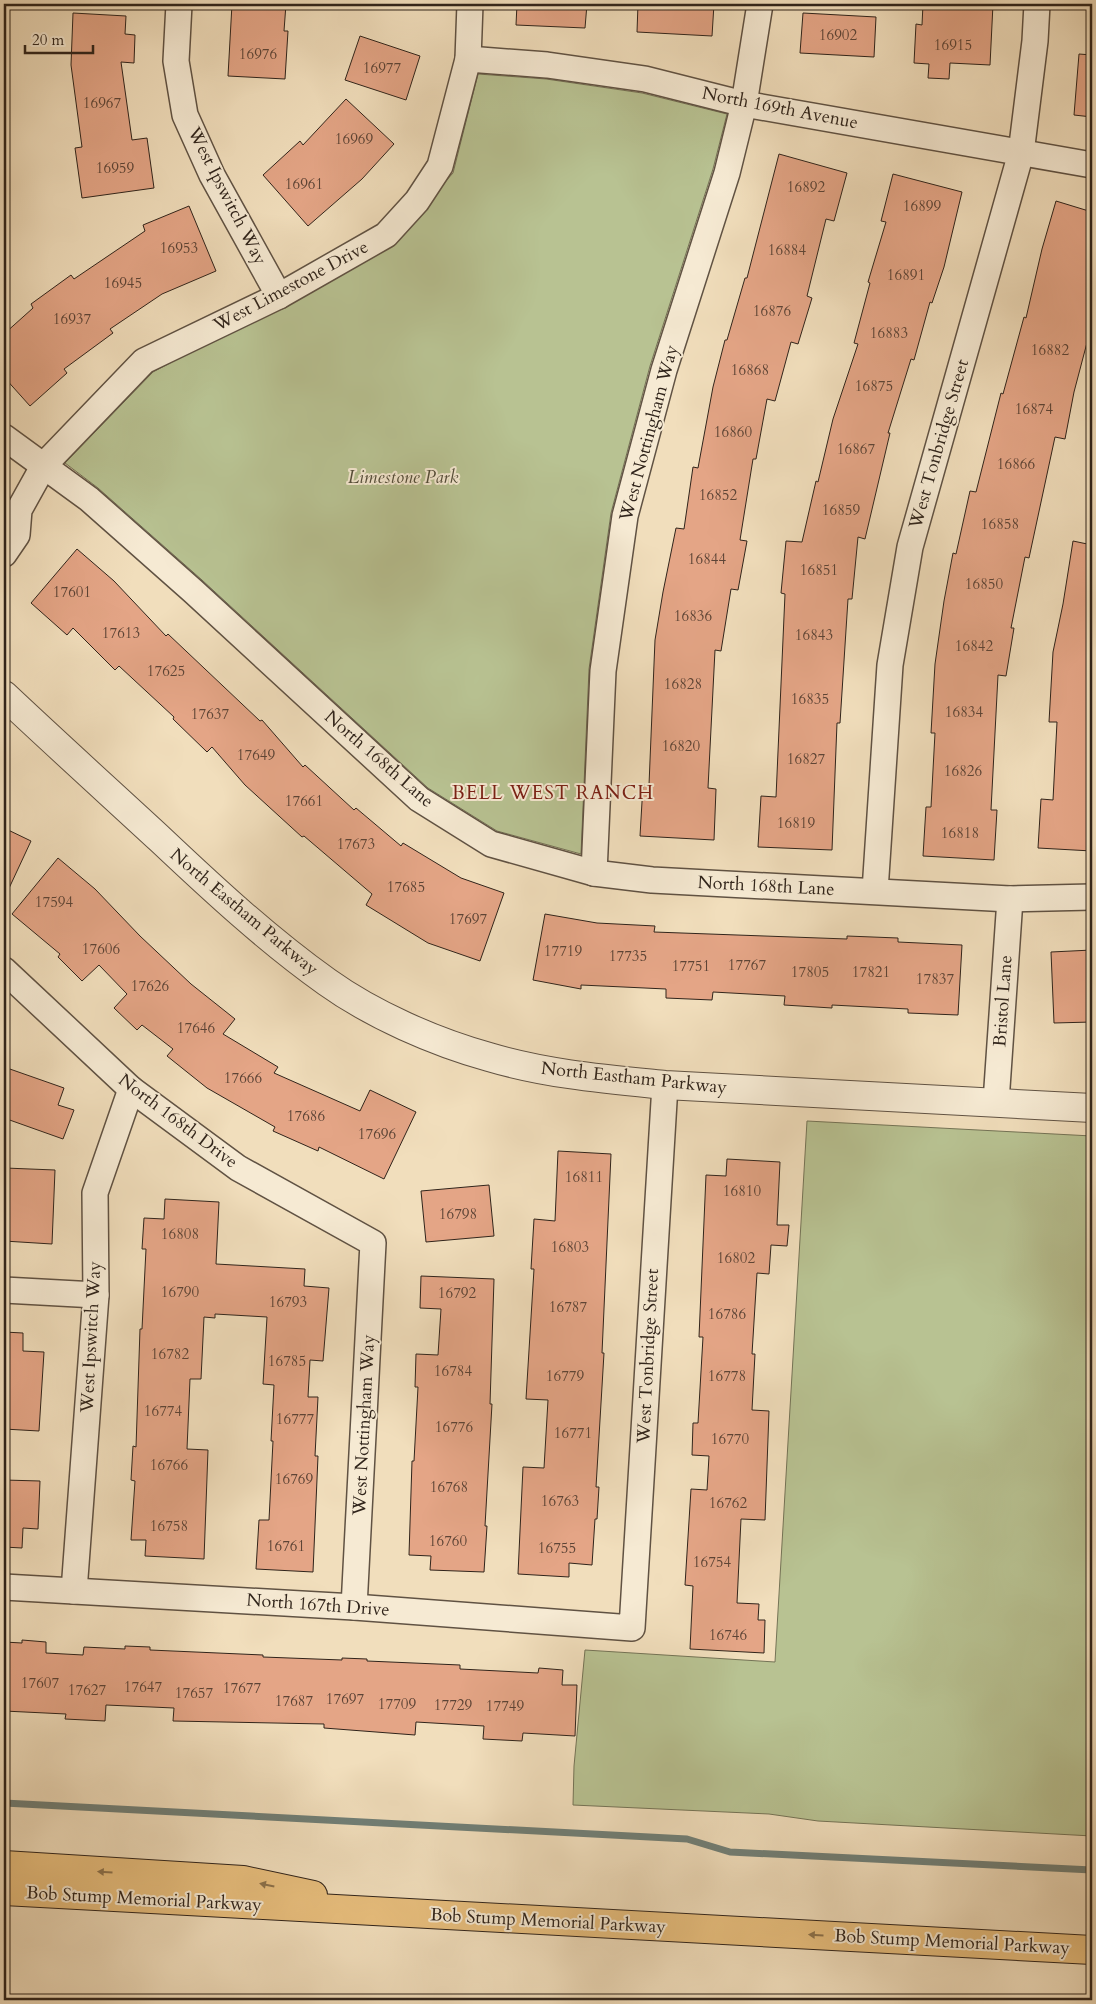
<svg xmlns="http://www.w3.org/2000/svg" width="1096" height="2004" viewBox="0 0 1096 2004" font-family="Cardo,serif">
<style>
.green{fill:#b8c292;stroke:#747356}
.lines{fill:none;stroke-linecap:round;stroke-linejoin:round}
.stream{stroke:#707f77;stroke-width:7}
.building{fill:#e4a586;stroke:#30241b}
.minor-casing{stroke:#605243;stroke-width:28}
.tertiary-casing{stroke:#605243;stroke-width:30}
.motorway-casing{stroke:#30241b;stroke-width:30}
.minor{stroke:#f6ead3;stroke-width:25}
.tertiary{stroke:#f6ead3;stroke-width:28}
.motorway{stroke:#e8bf7e;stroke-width:28}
.oneway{fill:#8c724c}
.labels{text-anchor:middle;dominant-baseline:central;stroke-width:4;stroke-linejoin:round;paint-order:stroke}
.number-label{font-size:15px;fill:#5d4436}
.street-label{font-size:18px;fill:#30241b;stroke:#f6ead3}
.park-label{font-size:18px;font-style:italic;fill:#524c39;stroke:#f6ead3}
.neighbourhood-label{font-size:19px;letter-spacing:1px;fill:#7a1f14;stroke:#f6ead3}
</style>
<rect width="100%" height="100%" fill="#f1debc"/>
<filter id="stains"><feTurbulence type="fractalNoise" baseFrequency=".004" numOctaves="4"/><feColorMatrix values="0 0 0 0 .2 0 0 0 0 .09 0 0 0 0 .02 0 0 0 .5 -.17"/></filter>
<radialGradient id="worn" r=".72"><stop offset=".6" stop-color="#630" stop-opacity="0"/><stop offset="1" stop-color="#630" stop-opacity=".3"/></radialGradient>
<!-- green -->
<g class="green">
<polygon points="478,74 546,79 642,93 727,114 713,169 650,366 611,513 589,669 581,854 497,831 428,788 202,580 98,488 65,463 153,372 276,306 400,232 453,173"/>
<polygon points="807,1121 1092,1136 1092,1836 818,1821 769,1814 573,1805 574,1766 585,1650 775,1662"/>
</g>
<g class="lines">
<!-- stream -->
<polyline class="stream" points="4,1803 687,1839 730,1852 1092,1870"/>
</g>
<!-- building -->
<g class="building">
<polygon points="232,4 286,4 284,31 288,31 285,79 228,76"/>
<polygon points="517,4 587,4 585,28 516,25"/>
<polygon points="638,4 714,4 712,36 637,32"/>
<polygon points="923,4 993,4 990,65 950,63 949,79 928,78 929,64 914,63 916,24 922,25"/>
<polygon points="73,13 126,16 125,34 135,35 134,63 121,62 132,140 147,138 154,188 82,198 75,148 82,147 71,65"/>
<polygon points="803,13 876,17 874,57 800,53"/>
<polygon points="360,36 420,56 406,100 345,80"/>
<polygon points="1079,54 1092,55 1092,117 1074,115"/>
<polygon points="346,99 394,144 362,179 308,226 263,175 300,141 303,145"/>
<polygon points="779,154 847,173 834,221 826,219 807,296 812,298 798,344 791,342 775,401 767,399 756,459 753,459 740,540 747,541 738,590 731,589 721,651 715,650 708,788 716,789 714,840 640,836 643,785 649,785 655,640 663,592 676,528 684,529 693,467 698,468 713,387 725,340 727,340 745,278 747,278"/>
<polygon points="893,174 962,192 944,267 932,303 930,302 914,360 911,359 888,433 890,433 865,539 858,537 852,599 848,599 840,723 837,723 832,850 758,847 761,796 776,797 785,594 781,593 786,541 802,542 816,481 818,482 833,419 858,344 854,343 870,283 868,282 886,222 881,221"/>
<polygon points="1056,201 1092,212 1092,311 1087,334 1089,335 1074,392 1065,439 1055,437 1029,558 1025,557 1011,628 1014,628 1006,676 998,675 991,810 997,810 994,860 923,856 926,807 931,807 935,733 931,733 935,664 944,601 953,553 956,554 970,491 976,492 1001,393 1003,394 1024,317 1026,318 1042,249"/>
<polygon points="189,206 216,271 162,294 110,329 113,333 64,369 67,373 30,406 4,377 4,334 33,308 31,304 71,275 74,279 145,231 143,225"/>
<polygon points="1073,541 1092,545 1092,851 1038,848 1041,799 1053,800 1057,722 1049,722 1053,652 1063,604"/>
<polygon points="77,549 114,581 166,636 168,634 260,721 262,720 303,767 305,765 354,810 356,808 401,846 403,843 461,878 504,893 480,961 428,943 366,905 372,894 304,836 302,837 245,785 212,747 207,752 173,719 174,717 119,666 115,670 73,628 67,635 31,603"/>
<polygon points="4,828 31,841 4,899"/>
<polygon points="58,858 95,889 140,936 191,984 235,1019 223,1034 278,1067 274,1073 360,1111 370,1090 416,1112 384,1179 319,1147 318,1151 273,1131 275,1127 207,1088 167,1056 173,1049 142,1025 137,1030 114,1008 127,994 99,965 82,981 58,957 60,954 12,914"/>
<polygon points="545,914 597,923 655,926 654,932 847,939 847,936 898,938 898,942 962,945 958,1015 908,1013 908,1009 832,1005 832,1008 784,1005 785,996 713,992 712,1000 666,998 666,989 581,985 581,989 533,980"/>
<polygon points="1092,950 1092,1022 1054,1023 1051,952"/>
<polygon points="7,1068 64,1088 58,1105 74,1110 63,1139 4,1118 4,1078"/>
<polygon points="558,1151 611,1154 602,1353 604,1353 596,1487 599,1487 597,1519 595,1519 592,1565 569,1563 569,1577 518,1574 523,1467 544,1468 548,1400 526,1399 534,1269 531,1269 534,1219 555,1221"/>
<polygon points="727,1159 780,1162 777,1225 789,1225 787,1246 771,1245 769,1274 757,1273 752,1354 755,1354 752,1410 769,1411 765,1520 741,1519 737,1603 759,1604 758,1620 765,1620 764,1653 690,1649 693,1586 685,1585 691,1489 707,1490 709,1456 692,1455 693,1423 698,1423 703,1337 699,1337 706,1175 726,1176"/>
<polygon points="5,1168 55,1170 52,1244 4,1241"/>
<polygon points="489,1185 494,1236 426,1242 421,1191"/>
<polygon points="165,1199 219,1202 216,1264 305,1269 304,1286 329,1288 323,1361 310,1360 308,1397 318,1397 315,1456 318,1456 313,1572 256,1569 259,1520 269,1520 273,1441 271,1441 274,1385 263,1384 267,1317 215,1314 215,1318 204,1317 201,1379 190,1379 187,1449 208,1450 204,1559 145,1556 146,1540 131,1540 135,1481 131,1480 133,1446 136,1447 140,1329 142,1329 146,1249 142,1249 144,1218 164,1219"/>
<polygon points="421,1276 494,1279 490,1404 492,1404 485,1526 487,1526 484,1572 430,1570 431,1556 409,1555 412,1461 414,1461 418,1387 415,1387 416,1354 438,1355 441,1309 420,1308"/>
<polygon points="4,1332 23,1333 23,1351 44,1352 39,1431 4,1429"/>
<polygon points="4,1480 40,1481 38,1529 23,1528 22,1548 4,1547"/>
<polygon points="22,1640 46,1642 46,1653 83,1655 84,1647 125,1649 125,1646 150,1647 150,1650 263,1655 263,1657 342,1660 342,1658 367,1659 367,1661 460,1665 460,1669 538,1673 539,1668 563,1670 562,1685 577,1685 575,1736 523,1733 522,1741 483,1739 484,1726 416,1722 415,1735 324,1728 324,1724 173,1721 174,1708 106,1705 105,1721 65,1719 66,1714 4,1711 4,1642 22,1643"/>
</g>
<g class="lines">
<defs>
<g id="minor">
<polyline points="179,4 176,61 185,115 212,175 279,296"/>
<polyline points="468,59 547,65 645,79 744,104 1092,165"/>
<polyline points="4,437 89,499 193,591 419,799 491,844 594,873 652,880 1010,899 1092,897"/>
<polyline points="4,554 17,535 19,510 44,465 144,361 279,296 386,235 417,201 440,166 468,59 470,4"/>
<polyline points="594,873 603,671 625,516 664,370 727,173 744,104 760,4"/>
<polyline points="875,891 890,665 910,547 1021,153 1035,41 1037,4"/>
<polyline points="4,970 131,1089 238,1168 373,1243 354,1607"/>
<polyline points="996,1102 1010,899"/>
<polyline points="4,1290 96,1295"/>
<polyline points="4,1587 354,1607 632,1628 665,1085"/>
<polyline points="74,1591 96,1295 95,1193 131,1089"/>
</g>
<path id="tertiary" d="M 4,695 C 56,744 109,792 161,840 C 214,890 268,940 327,982 C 373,1015 435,1042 489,1057 C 546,1074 605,1079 665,1085 L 1092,1108"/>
<g id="motorway">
<polyline points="4,1865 243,1880 313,1895"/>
<polyline points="4,1891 1092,1950"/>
</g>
</defs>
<!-- minor casing -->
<use href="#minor" class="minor-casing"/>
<!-- tertiary casing -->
<use href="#tertiary" class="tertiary-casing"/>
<!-- motorway casing -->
<use href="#motorway" class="motorway-casing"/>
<!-- minor -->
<use href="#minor" class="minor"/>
<!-- tertiary -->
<use href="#tertiary" class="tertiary"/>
<!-- motorway -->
<use href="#motorway" class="motorway"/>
</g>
<!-- one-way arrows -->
<defs><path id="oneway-solid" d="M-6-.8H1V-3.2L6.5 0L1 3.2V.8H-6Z" transform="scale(1.25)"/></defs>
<g class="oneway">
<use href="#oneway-solid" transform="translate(105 1872) rotate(-177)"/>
<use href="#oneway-solid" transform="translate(267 1885) rotate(-168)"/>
<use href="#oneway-solid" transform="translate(816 1935) rotate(-177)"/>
</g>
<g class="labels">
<!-- number labels -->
<g class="number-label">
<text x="838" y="35">16902</text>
<text x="953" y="45">16915</text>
<text x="258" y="54">16976</text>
<text x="382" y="68">16977</text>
<text x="102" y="103">16967</text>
<text x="354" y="139">16969</text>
<text x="115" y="168">16959</text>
<text x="304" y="184">16961</text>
<text x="806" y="187">16892</text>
<text x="922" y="206">16899</text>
<text x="179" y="248">16953</text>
<text x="787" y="250">16884</text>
<text x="906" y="275">16891</text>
<text x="123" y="283">16945</text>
<text x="772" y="311">16876</text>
<text x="72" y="319">16937</text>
<text x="889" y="333">16883</text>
<text x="1050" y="350">16882</text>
<text x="750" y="370">16868</text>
<text x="874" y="386">16875</text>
<text x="1034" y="409">16874</text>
<text x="733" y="432">16860</text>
<text x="856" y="449">16867</text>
<text x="1016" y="464">16866</text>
<text x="718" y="495">16852</text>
<text x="841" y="510">16859</text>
<text x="1000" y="524">16858</text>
<text x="707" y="559">16844</text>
<text x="819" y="570">16851</text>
<text x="984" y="584">16850</text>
<text x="72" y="592">17601</text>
<text x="693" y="616">16836</text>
<text x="121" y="633">17613</text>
<text x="814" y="635">16843</text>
<text x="974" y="646">16842</text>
<text x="166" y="671">17625</text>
<text x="683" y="684">16828</text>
<text x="810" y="699">16835</text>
<text x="964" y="712">16834</text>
<text x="210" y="714">17637</text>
<text x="681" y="746">16820</text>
<text x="256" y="755">17649</text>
<text x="806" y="759">16827</text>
<text x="963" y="771">16826</text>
<text x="304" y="801">17661</text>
<text x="796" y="823">16819</text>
<text x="960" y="833">16818</text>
<text x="356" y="844">17673</text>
<text x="406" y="887">17685</text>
<text x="54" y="902">17594</text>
<text x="468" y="919">17697</text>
<text x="101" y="949">17606</text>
<text x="563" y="951">17719</text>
<text x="628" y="956">17735</text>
<text x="747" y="965">17767</text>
<text x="691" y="966">17751</text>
<text x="810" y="972">17805</text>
<text x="871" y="972">17821</text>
<text x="935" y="979">17837</text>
<text x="150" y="986">17626</text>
<text x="196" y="1028">17646</text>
<text x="243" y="1078">17666</text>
<text x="306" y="1116">17686</text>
<text x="377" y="1134">17696</text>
<text x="584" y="1177">16811</text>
<text x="742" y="1191">16810</text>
<text x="458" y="1214">16798</text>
<text x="180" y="1234">16808</text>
<text x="570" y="1247">16803</text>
<text x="736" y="1258">16802</text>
<text x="180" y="1292">16790</text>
<text x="457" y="1293">16792</text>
<text x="288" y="1302">16793</text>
<text x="568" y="1307">16787</text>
<text x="727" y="1314">16786</text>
<text x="170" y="1354">16782</text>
<text x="287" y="1361">16785</text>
<text x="453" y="1371">16784</text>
<text x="565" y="1376">16779</text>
<text x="727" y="1376">16778</text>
<text x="163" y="1411">16774</text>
<text x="295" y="1419">16777</text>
<text x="454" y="1427">16776</text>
<text x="573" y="1433">16771</text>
<text x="730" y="1439">16770</text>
<text x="169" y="1465">16766</text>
<text x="294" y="1479">16769</text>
<text x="449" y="1487">16768</text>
<text x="560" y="1501">16763</text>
<text x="728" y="1503">16762</text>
<text x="169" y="1526">16758</text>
<text x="448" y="1541">16760</text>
<text x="286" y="1546">16761</text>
<text x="557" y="1548">16755</text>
<text x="712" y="1562">16754</text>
<text x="728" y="1635">16746</text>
<text x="40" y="1683">17607</text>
<text x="143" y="1687">17647</text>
<text x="242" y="1688">17677</text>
<text x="87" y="1690">17627</text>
<text x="194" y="1693">17657</text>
<text x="345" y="1699">17697</text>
<text x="294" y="1701">17687</text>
<text x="397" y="1704">17709</text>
<text x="453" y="1705">17729</text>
<text x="505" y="1706">17749</text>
</g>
<!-- street labels -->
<g class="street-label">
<text transform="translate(780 108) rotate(11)">North 169th Avenue</text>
<text transform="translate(227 196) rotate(63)">West Ipswitch Way</text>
<text transform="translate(291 286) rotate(-28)">West Limestone Drive</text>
<text transform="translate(649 433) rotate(-75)">West Nottingham Way</text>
<text transform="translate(939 444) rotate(-74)">West Tonbridge Street</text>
<text transform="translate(379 759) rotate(41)">North 168th Lane</text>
<text transform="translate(766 886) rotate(3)">North 168th Lane</text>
<text transform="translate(244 912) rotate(40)">North Eastham Parkway</text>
<text transform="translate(1003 1001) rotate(-86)">Bristol Lane</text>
<text transform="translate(634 1078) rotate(6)">North Eastham Parkway</text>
<text transform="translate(178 1121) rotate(37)">North 168th Drive</text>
<text transform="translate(91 1337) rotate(-87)">West Ipswitch Way</text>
<text transform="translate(648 1356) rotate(-87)">West Tonbridge Street</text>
<text transform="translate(364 1425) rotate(-87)">West Nottingham Way</text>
<text transform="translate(318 1605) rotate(4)">North 167th Drive</text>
<text transform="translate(144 1899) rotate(3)">Bob Stump Memorial Parkway</text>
<text transform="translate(548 1921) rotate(3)">Bob Stump Memorial Parkway</text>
<text transform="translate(952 1942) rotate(3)">Bob Stump Memorial Parkway</text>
</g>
<!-- park labels -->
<g class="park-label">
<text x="403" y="477">Limestone Park</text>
</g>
<!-- neighbourhood labels -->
<g class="neighbourhood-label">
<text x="553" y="793">BELL WEST RANCH</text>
</g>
</g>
<!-- margin -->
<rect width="1096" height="2004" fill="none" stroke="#f1debc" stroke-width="20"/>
<rect x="5" y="5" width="1086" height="1994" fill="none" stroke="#30241b" stroke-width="2.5"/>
<rect x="10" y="10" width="1076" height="1984" fill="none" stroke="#30241b"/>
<!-- scale -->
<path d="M25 45v8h68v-8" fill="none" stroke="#30241b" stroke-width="2.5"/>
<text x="32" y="45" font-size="15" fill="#30241b" stroke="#f6ead3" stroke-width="4" paint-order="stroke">20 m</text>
<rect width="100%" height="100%" filter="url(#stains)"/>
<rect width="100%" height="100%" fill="url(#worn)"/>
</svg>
